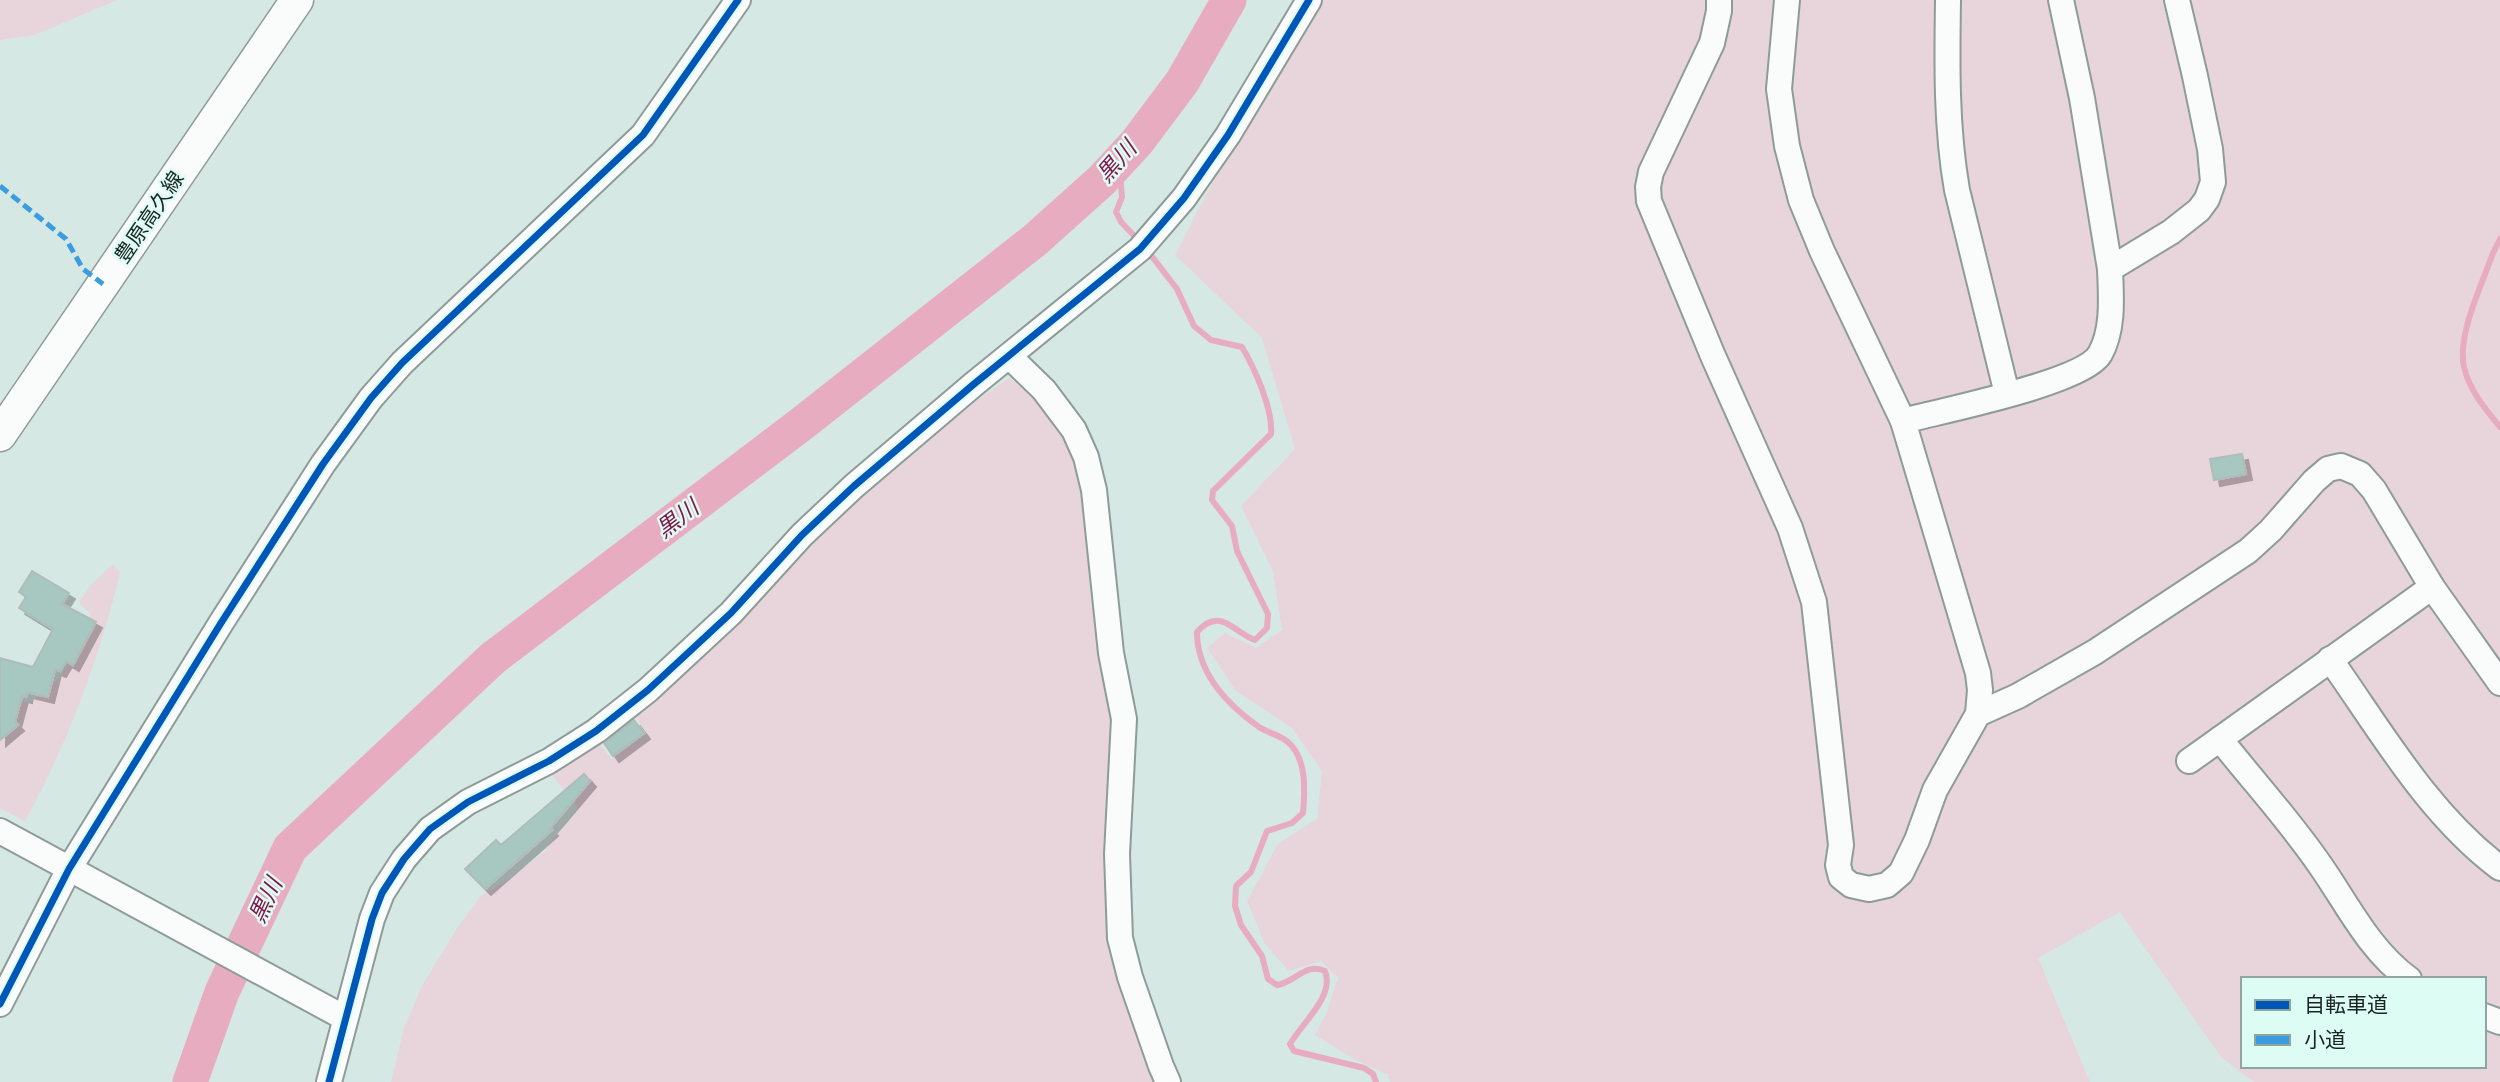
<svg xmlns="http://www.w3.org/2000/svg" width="2500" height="1082" viewBox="0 0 2500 1082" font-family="'PT Sans Narrow','Noto Sans JP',sans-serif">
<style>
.green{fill:#e8d4db;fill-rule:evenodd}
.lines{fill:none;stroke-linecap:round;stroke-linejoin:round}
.stream{stroke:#e8acc1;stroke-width:6}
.river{stroke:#e8acc1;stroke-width:35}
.building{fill:#a7c7c1;stroke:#afbdba;stroke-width:2;filter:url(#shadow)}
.minor-casing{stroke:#8e9c99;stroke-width:28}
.major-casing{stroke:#8e9c99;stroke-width:35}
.minor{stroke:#f9fcfb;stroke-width:24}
.major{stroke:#f9fcfb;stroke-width:32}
.quiet{stroke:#3b9ce0;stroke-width:5;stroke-dasharray:10 5;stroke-linecap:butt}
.cycleway-casing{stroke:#ddfcf4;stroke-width:11}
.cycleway{stroke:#0057b8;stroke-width:7}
.labels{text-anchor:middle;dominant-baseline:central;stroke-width:5;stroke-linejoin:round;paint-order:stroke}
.street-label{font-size:21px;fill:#1a2523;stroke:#ddfcf4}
.water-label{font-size:23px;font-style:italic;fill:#83174a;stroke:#ddfcf4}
</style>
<defs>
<filter id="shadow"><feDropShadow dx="6" dy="6" stdDeviation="0" flood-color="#0004"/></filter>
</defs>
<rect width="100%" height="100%" fill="#d6e8e4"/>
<!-- green -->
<g class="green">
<polygon points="0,0 117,0 35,35 0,40"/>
<path d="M 1324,0 L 2500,0 L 2500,1082 L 2254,1082 L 2221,1057 L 2120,912 L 2038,958 L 2090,1082 L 1390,1082 L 1388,1075 L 1356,1060 L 1315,1035 L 1327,1012 L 1338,978 L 1321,961 L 1289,971 L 1265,944 L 1247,901 L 1278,844 L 1317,819 L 1322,771 L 1292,728 L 1236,691 L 1207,648 L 1225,633 L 1256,648 L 1282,630 L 1273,571 L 1241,506 L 1295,449 L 1262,338 L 1175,255 L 1226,157 ZM 2243,979 L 2484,979 L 2484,1066 L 2243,1066 Z"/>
<polygon points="1009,378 1043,403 1067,438 1086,499 1116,720 1108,853 1161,1082 391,1082 404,1028 422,986 459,925 482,895 507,881 545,851 578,808 549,771 596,739 611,759 647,733 631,710 804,538 983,396"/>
<path d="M 113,564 L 120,573 C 99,659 68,743 25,821 L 0,808 L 0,698 L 30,703 L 61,677 L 91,614 L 79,603 L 91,585 Z"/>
</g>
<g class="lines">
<!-- stream -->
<g class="stream">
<polyline points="1119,161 1122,197 1116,212 1121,222 1140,242"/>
<path d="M 2500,239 L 2493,253 C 2482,285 2457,334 2464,367 C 2469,390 2486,410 2500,427"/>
<path d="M 1147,250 L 1177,289 L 1194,326 L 1211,340 L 1242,347 C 1255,369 1273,409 1271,434 L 1213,491 L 1212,500 L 1232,526 L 1237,551 L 1268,614 L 1267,628 L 1255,640 C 1233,632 1220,606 1197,632 C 1197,673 1228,705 1259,727 C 1268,733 1280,735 1288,742 C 1307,759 1305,790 1303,813 L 1292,823 L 1267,831 L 1251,872 L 1236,886 L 1235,906 L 1241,925 L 1262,956 L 1268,979 L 1277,985 C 1294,983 1306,962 1325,971 C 1335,996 1302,1023 1290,1044 L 1294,1051 L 1364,1068 L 1373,1074 L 1376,1082"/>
</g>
<!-- river -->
<polyline class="river" points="190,1082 222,992 290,848 493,658 804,422 1035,240 1102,180 1137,142 1182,82 1229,0"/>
</g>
<!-- building -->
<g class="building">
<polygon points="2242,454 2246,474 2214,480 2210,459"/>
<polygon points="32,571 69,593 62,604 96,622 73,665 66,661 60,671 55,669 48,697 27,692 26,697 22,696 15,722 18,725 0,740 0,658 33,667 53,629 19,608 26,597 19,592"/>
<polygon points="634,720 644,733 613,756 604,743"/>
<polygon points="584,774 590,781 550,828 552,830 485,889 465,869 496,840 501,845"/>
</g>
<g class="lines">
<defs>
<g id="minor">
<polyline points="1719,0 1719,11 1712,43 1651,172 1648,187 1649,201 1713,356 1790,528 1814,602 1841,845 1838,865 1841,877 1851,885 1869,889 1887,885 1901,873 1917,840 1935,790 1978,714 2018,696 2095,652 2248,551 2271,530 2314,481 2328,469 2341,466 2360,474 2374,490 2432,587 2500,683"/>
<polyline points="1787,0 1779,89 1787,146 1801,200 1822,251 1903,421 1978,673 1980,690 1978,714"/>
<path d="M 1948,0 C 1947,64 1946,127 1957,190 L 2007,394"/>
<polyline points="2061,0 2082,98 2110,269"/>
<polyline points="1009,356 1044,390 1074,430 1086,457 1094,490 1111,653 1124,719 1117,854 1120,938 1130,977 1161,1066 1168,1082"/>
<path d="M 1903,421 C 1940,411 2083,383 2100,354 C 2114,329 2111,296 2110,269 L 2171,232 L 2199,210 L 2207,199 L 2213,182 L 2210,149 L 2195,76 L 2177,0"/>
<path d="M 2330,659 C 2381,731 2428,814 2500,868"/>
<polyline points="2189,761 2220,739"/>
<polyline points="0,831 345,1018"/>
<path d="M 2409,979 C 2369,950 2348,905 2320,865 C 2290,821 2253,781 2220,739 L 2432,587"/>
<polyline points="0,1004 69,869 221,623 323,464 371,398 402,363 643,135 738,0"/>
<polyline points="2484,1016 2500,1022"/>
<polyline points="329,1082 372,919 382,893 404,859 430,829 468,802 549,761 596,731 648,690 731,613 802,535 854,486 974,384 1140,249 1184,198 1228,135 1309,0"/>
</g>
<polyline id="major" points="0,435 297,0"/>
</defs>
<!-- minor casing -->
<use href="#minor" class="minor-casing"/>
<!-- major casing -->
<use href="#major" class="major-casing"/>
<!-- minor -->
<use href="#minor" class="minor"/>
<!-- major -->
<use href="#major" class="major"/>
<!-- quiet -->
<polyline class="quiet" points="0,186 66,239 83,269 103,284"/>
<defs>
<g id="cycleway">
<polyline points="0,1004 69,869 221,623 323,464 371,398 402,363 643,135 738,0"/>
<polyline points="329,1082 372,919 382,893 404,859 430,829 468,802 549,761 596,731 648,690 731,613 802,535 854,486 974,384 1140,249 1184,198 1228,135 1309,0"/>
</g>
</defs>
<!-- cycleway casing -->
<use href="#cycleway" class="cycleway-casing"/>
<!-- cycleway -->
<use href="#cycleway" class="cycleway"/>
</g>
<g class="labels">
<!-- street labels -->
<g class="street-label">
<text transform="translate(149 217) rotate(-56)">豊原高久線</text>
</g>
<!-- water labels -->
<g class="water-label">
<text transform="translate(1116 161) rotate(-49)">黒川</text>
<text transform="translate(677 518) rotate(-37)">黒川</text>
<text transform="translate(265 900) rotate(-65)">黒川</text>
</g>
</g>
<!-- legend -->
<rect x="2241" y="977" width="245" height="91" fill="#ddfcf4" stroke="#8fa6a0" stroke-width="2"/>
<rect x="2255" y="1000" width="35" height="10" fill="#0057b8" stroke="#8fa6a0" stroke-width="2"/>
<text x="2304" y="1012" font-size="21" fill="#1a2523">自転車道</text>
<rect x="2255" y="1035" width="35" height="10" fill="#3b9ce0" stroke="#8fa6a0" stroke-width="2"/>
<text x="2304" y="1047" font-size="21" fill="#1a2523">小道</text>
</svg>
